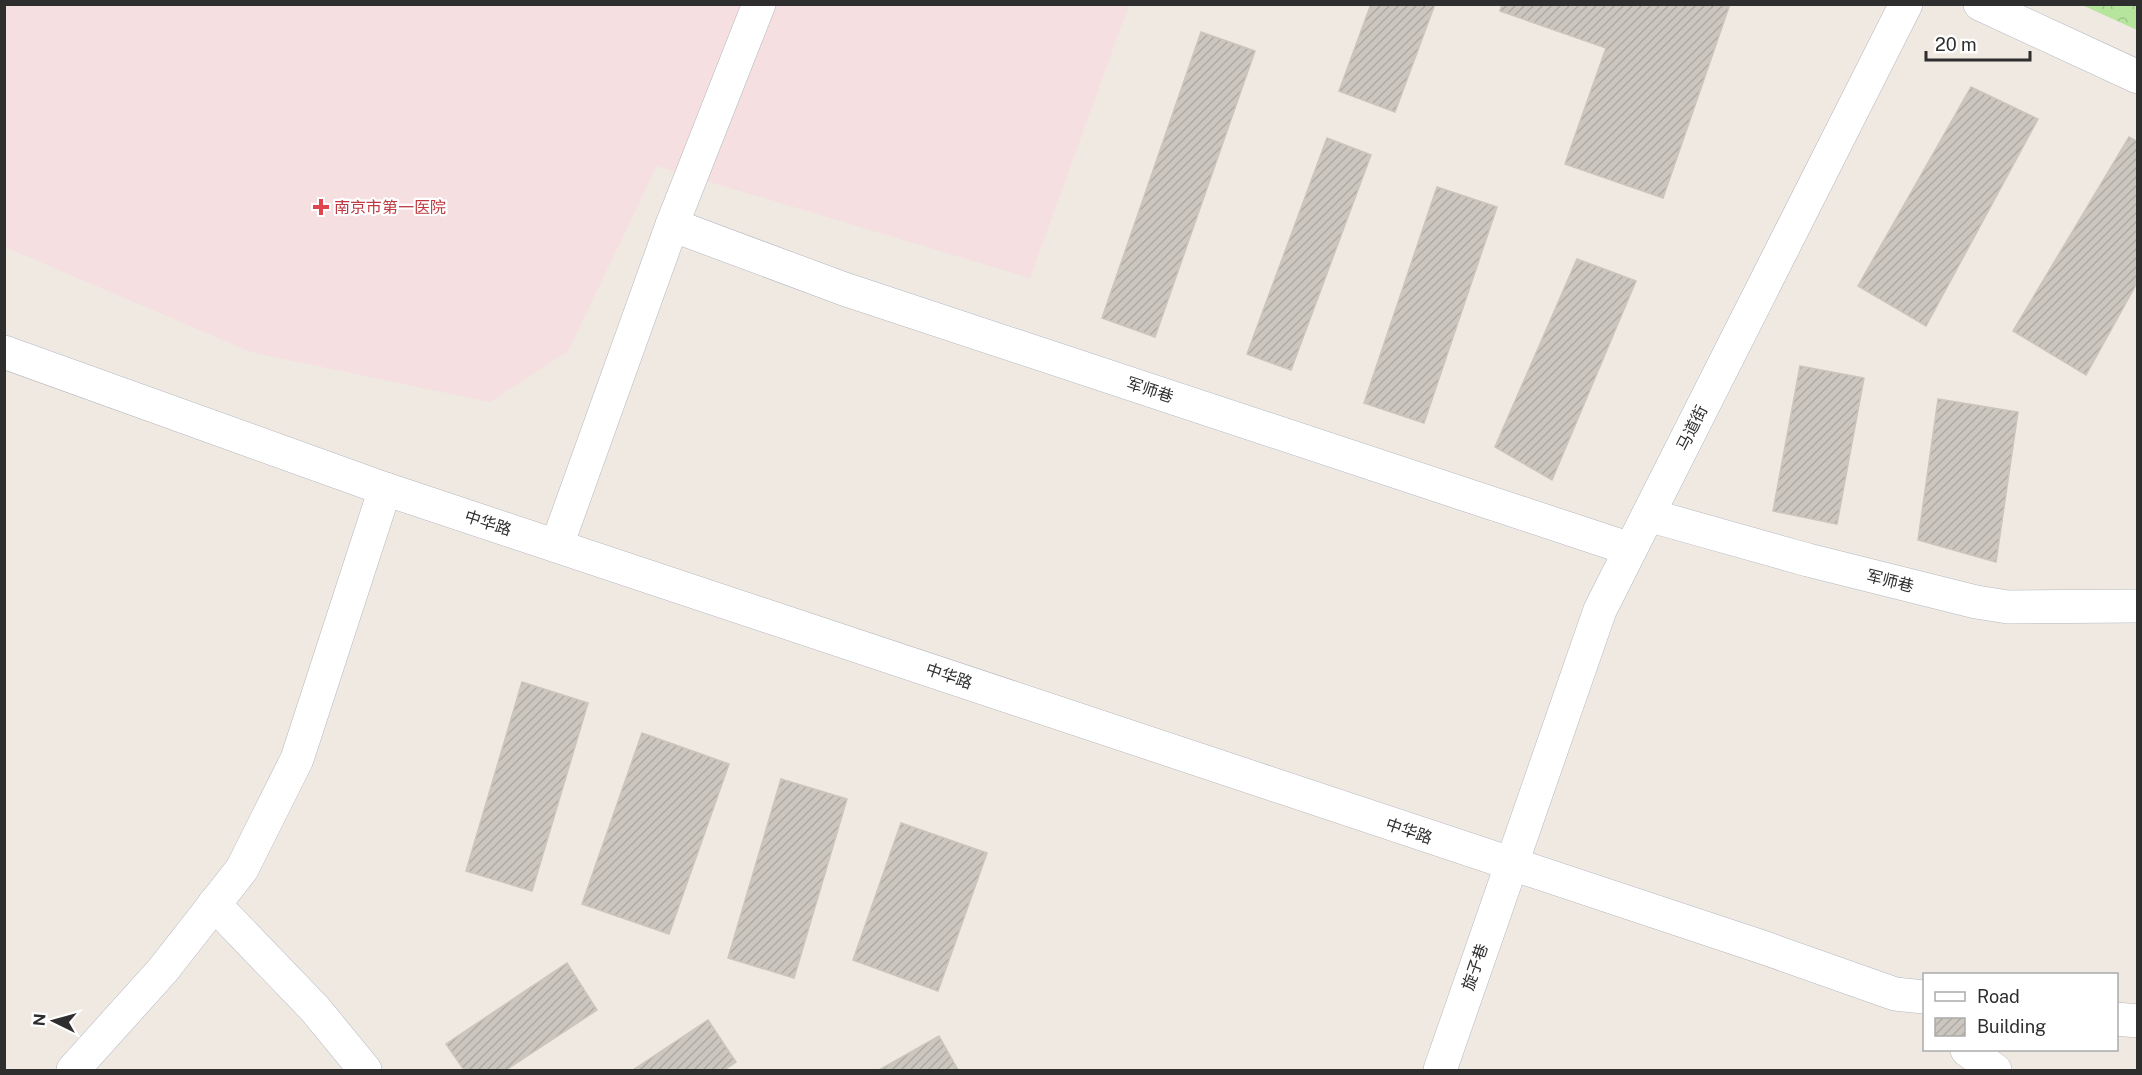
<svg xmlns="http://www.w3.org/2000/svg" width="2142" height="1075" viewBox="0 0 2142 1075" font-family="'Public Sans','Noto Sans SC',sans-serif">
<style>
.medical{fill:#f5dfe0}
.park{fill:url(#park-crowns)}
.building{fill:url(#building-hatch);stroke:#cbc5ba;stroke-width:1.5}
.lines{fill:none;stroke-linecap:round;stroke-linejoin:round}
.minor-casing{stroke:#b4b7c1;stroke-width:34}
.secondary-casing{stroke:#b4b7c1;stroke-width:34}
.minor{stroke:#fff;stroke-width:33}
.secondary{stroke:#fff;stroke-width:33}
.health-dot{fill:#e0444e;stroke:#fff;stroke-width:2}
.labels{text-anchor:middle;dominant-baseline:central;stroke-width:4.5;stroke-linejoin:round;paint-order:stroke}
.health-label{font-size:16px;fill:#be3a42;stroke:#fff;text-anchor:start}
.street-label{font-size:16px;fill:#2e2e2e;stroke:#fff}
</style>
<defs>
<pattern id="park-crowns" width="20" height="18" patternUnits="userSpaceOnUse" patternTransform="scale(1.5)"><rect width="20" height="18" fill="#b6e59e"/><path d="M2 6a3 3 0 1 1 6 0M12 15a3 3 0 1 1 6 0" fill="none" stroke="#9dc588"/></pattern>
<pattern id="building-hatch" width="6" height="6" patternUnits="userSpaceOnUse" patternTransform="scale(1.5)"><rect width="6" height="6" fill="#cbc7bf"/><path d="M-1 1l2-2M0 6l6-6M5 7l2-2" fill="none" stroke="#afaba4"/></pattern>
</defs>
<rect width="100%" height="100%" fill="#efe9e1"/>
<!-- medical -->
<polygon class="medical" points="5,5 1129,5 1030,278 657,166 568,351 490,402 251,352 5,247"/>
<!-- park -->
<polygon class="park" points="2082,5 2137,5 2137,30"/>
<!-- building -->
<g class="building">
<polygon points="1371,4 1435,4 1395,112 1339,91"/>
<polygon points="1502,4 1730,4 1663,198 1565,164 1606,48 1500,11"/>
<polygon points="1201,32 1255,51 1155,337 1102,318"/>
<polygon points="1971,87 2038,119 1926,326 1858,286"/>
<polygon points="2129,137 2138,142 2138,281 2086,375 2013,331"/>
<polygon points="1327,138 1371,155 1291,370 1247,354"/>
<polygon points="1437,187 1497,207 1424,423 1364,403"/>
<polygon points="1577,259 1636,281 1552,480 1495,447"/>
<polygon points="1800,366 1864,378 1837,524 1773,511"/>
<polygon points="1938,399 2018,412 1996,562 1918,540"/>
<polygon points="522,682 588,703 532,891 466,871"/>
<polygon points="642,733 729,764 669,934 582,904"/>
<polygon points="781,779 847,799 794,978 728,958"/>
<polygon points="901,823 987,853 938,991 853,960"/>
<polygon points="567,963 597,1010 506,1070 464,1070 446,1044"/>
<polygon points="708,1020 736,1062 724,1070 633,1070"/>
<polygon points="939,1036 958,1070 879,1070"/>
</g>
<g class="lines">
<defs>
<g id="minor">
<polyline points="1980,4 2138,77"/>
<polyline points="672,225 844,289 1630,549"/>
<polyline points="1648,515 1808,560 1976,602 2008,607 2138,606"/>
<polyline points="557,545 672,225 759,4"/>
<polyline points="214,904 315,1009 365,1070"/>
<polyline points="73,1070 163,970 242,869 297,759 385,489"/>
<polyline points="1440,1070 1600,610 1906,4"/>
</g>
<g id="secondary">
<polyline points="4,352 385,489 1762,947 1895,994 1924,997"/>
<polyline points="2116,1019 2138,1021"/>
<polyline points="1967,1050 1995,1070"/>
</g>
</defs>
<!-- minor casing -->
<use href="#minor" class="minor-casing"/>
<!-- secondary casing -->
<use href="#secondary" class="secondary-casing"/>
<!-- minor -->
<use href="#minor" class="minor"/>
<!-- secondary -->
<use href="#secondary" class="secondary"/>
</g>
<!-- markers -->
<path class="health-dot" d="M318 198h6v6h6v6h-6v6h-6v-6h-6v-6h6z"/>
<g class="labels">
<!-- health labels -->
<g class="health-label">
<text x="334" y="207">南京市第一医院</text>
</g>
<!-- street labels -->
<g class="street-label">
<text transform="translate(1150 390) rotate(18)">军师巷</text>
<text transform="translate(1692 428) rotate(-63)">马道街</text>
<text transform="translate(488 523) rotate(18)">中华路</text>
<text transform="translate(1890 581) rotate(14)">军师巷</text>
<text transform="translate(949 676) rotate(19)">中华路</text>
<text transform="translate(1409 831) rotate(19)">中华路</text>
<text transform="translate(1475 967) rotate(-71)">旋子巷</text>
</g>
</g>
<!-- border -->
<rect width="2142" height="1075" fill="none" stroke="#2e2e2e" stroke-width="12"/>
<!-- legend -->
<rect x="1923" y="973" width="195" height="78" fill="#ffffff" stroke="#ababab" stroke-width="1.5"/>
<rect x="1935" y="992" width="30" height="9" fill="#ffffff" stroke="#ababab" stroke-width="1.5"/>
<text x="1977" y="1003" font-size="18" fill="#2e2e2e">Road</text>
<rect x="1935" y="1018" width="30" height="18" fill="url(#building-hatch)" stroke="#ababab" stroke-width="1.5"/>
<text x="1977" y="1033" font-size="18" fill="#2e2e2e">Building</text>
<!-- north arrow -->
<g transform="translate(54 1021) rotate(275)" stroke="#ffffff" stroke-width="4.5" paint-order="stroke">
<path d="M0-4.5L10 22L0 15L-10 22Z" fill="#2e2e2e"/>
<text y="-9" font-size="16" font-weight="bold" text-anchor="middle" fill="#2e2e2e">N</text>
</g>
<!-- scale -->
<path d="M1926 51v9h104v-9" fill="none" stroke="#2e2e2e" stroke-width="3"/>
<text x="1935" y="51" font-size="18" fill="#2e2e2e" stroke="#ffffff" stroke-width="4.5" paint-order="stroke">20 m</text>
</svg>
